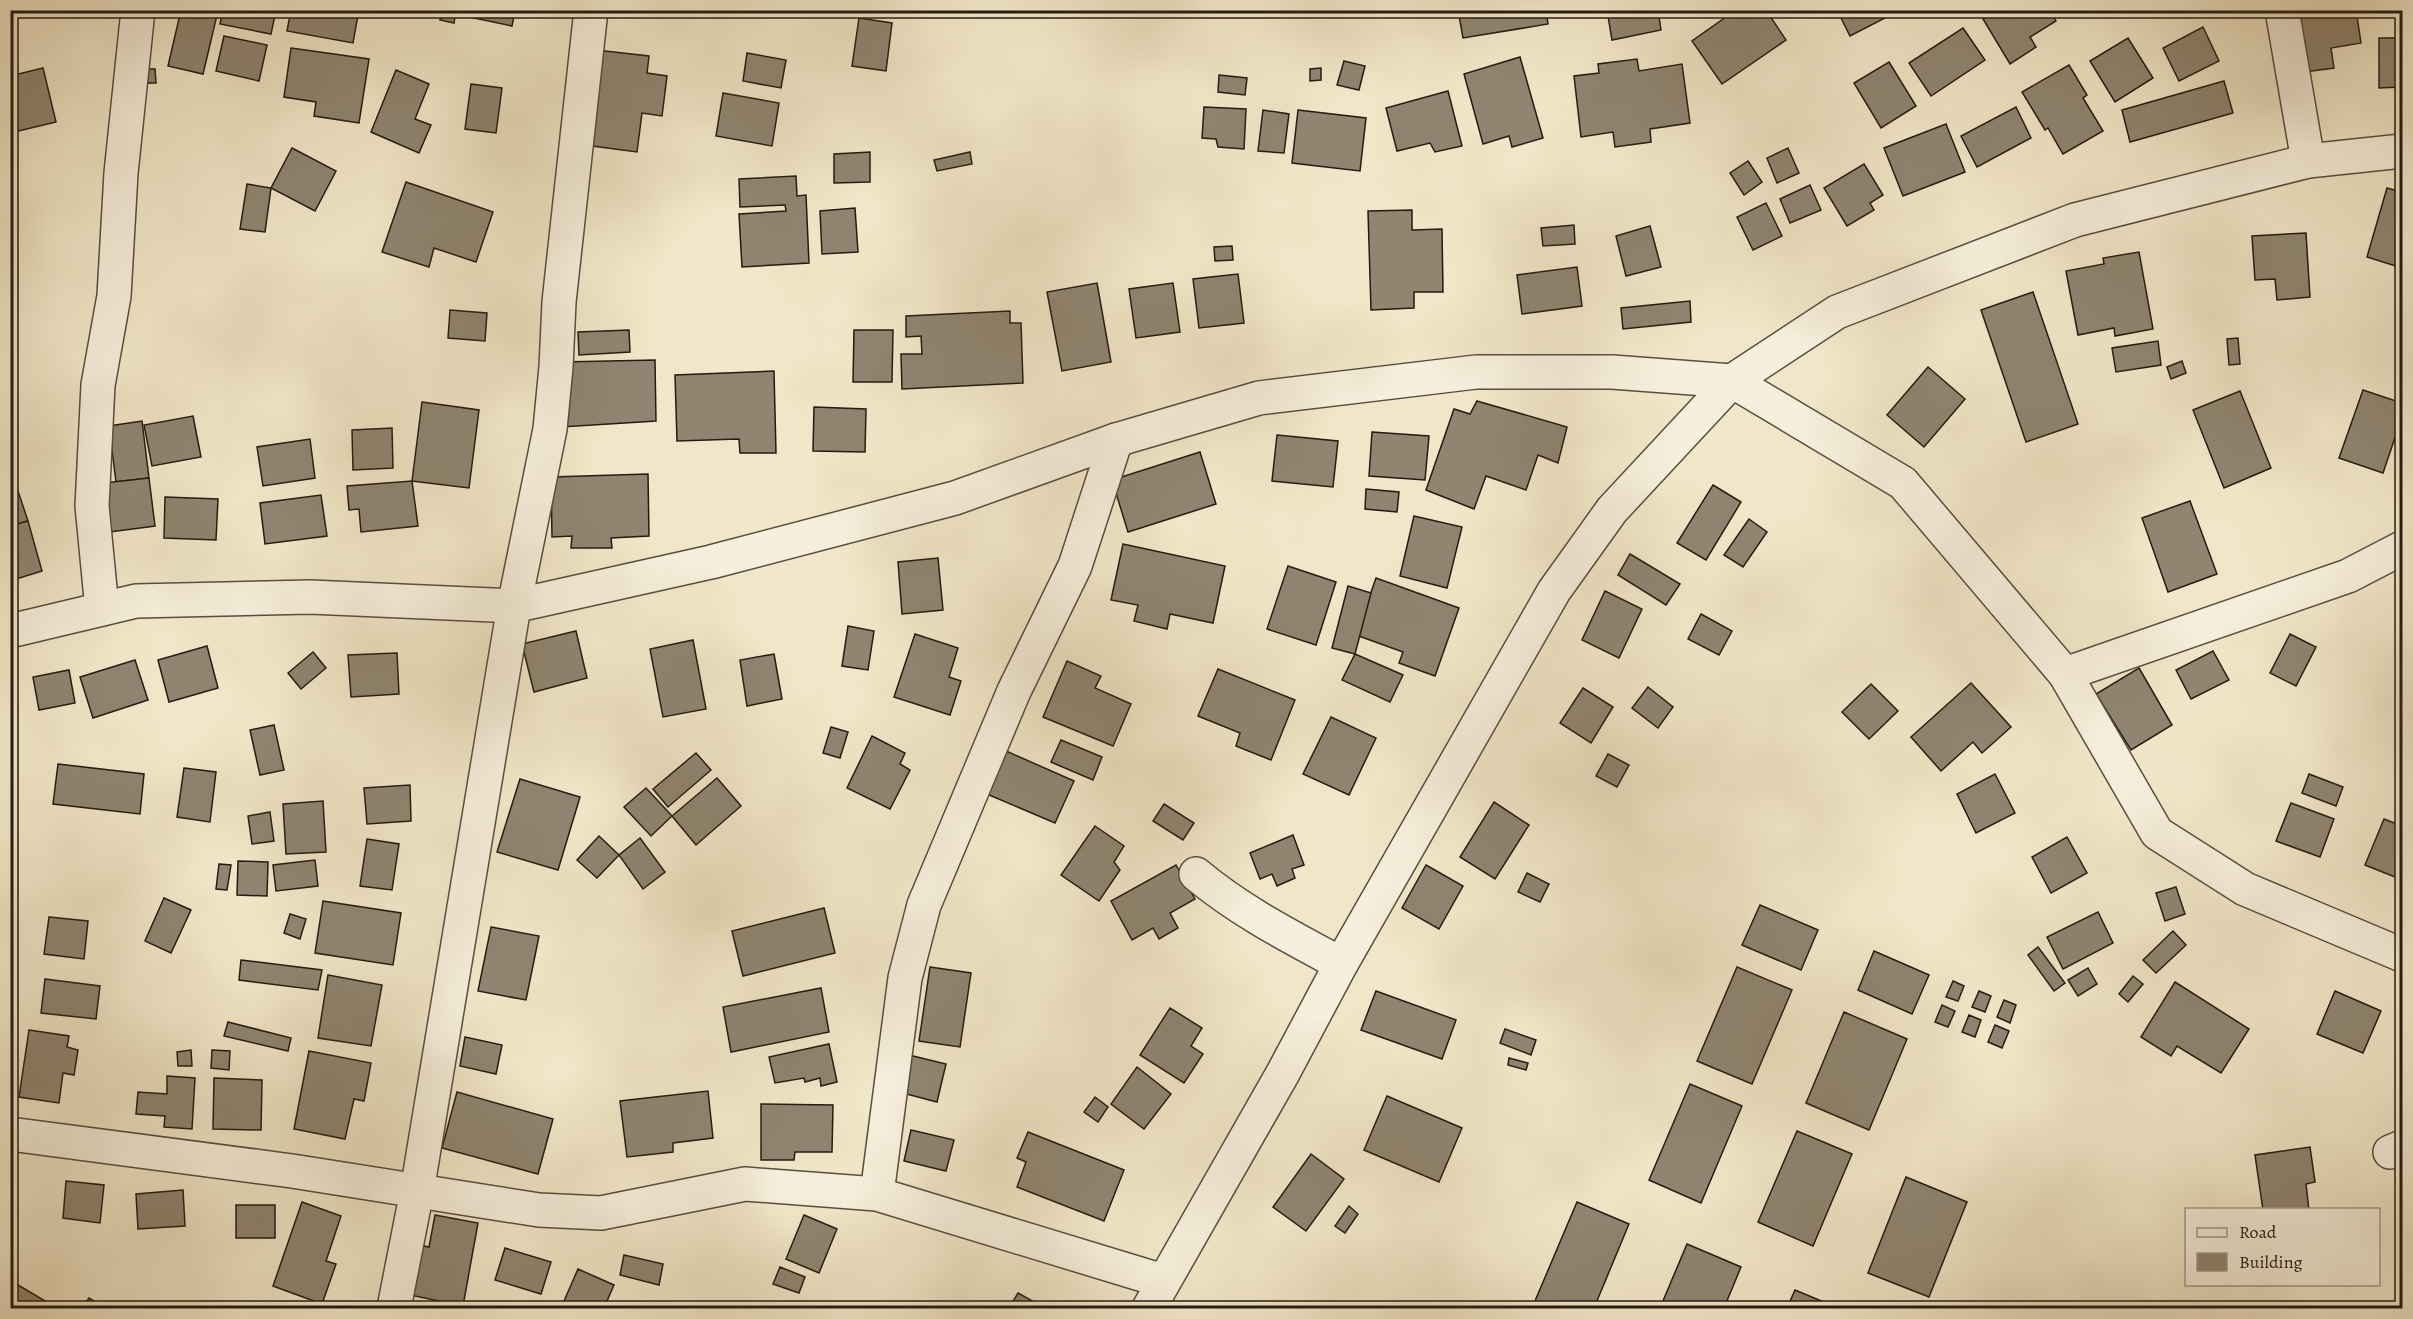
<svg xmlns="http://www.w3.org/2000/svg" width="2413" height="1319" viewBox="0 0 2413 1319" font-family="Alegreya,serif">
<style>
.building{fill:#8f8571;stroke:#241b12;stroke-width:1.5}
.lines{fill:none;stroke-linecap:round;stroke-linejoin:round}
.minor-casing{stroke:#574e40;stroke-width:36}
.minor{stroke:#f6efdb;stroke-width:33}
</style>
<rect width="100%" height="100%" fill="#f1e7c8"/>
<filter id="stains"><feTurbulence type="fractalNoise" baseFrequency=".00333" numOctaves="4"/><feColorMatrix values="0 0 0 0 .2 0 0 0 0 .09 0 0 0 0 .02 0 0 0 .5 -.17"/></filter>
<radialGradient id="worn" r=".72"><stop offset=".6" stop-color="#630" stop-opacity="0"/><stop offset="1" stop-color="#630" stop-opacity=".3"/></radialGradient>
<!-- building -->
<g class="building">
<polygon points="181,10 218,11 203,74 168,66"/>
<polygon points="223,10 276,10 271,34 220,24"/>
<polygon points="291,10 336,10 358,15 353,43 287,31"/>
<polygon points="441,10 456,10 454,23 440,20"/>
<polygon points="471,10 515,10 512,26 469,17"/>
<polygon points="1458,10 1546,10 1548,24 1463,38"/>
<polygon points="1607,10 1658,10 1661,30 1612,40"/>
<polygon points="1736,10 1766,10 1786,40 1722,84 1692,41"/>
<polygon points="1837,10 1881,10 1885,18 1850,36"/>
<polygon points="1996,10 2050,10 2056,21 2030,37 2036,47 2010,64 1983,19"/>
<polygon points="2296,10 2356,10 2361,43 2331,48 2334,68 2305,72"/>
<polygon points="859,18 892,23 886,71 852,66"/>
<polygon points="2203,27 2219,61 2179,81 2163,48"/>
<polygon points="1963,28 1985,60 1931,96 1909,63"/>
<polygon points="224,36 267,45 259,81 216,71"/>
<polygon points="2128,38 2153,78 2115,102 2090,61"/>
<polygon points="2379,38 2402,38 2402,87 2379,88"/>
<polygon points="291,48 369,59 359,123 314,116 316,102 284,97"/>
<polygon points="596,50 649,56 647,73 667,76 662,116 642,113 637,152 585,145"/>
<polygon points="747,53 786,60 781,88 743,81"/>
<polygon points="1520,57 1543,138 1512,147 1509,136 1483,144 1464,74"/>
<polygon points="1637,59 1639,71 1682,64 1690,123 1650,129 1651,142 1615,147 1613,132 1581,137 1574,76 1599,73 1598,64"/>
<polygon points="1344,61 1365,66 1359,90 1337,85"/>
<polygon points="1889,62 1916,106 1881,128 1854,83"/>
<polygon points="2069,65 2087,95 2083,98 2103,131 2063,154 2048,128 2045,130 2022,92"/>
<polygon points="43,68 56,122 10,133 10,76"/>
<polygon points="1321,68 1321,80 1310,81 1310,69"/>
<polygon points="146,69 155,69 156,83 146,83"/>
<polygon points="396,70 429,84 415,119 431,125 419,153 371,132"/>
<polygon points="1219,75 1247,78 1245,95 1218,92"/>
<polygon points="2224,81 2233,113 2130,142 2122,110"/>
<polygon points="471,84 502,88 496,133 465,129"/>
<polygon points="1448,91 1462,146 1435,152 1430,143 1397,151 1386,108"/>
<polygon points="723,93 779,103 772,146 716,136"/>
<polygon points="1204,107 1246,109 1244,149 1218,147 1216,139 1202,138"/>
<polygon points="2016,107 2031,138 1977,167 1961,136"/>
<polygon points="1263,110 1289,114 1284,153 1258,151"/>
<polygon points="1298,110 1366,118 1360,171 1292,163"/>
<polygon points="1946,124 1965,172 1903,196 1884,148"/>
<polygon points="292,148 336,171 315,211 271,188"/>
<polygon points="1788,148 1799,173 1777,183 1767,158"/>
<polygon points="870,152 870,182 834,183 834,154"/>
<polygon points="970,152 972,164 937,171 934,160"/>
<polygon points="1748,161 1762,182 1744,195 1730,173"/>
<polygon points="1864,164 1883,195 1870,203 1874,210 1847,226 1824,188"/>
<polygon points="796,176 797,196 806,195 809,263 742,267 739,214 786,211 785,205 740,207 739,179"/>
<polygon points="406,182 493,212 476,262 434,248 429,267 382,252"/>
<polygon points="247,184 271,188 265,232 240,229"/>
<polygon points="1810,185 1821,210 1790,223 1780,199"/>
<polygon points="2387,188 2402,192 2402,268 2367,257"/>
<polygon points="1766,203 1782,236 1753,250 1737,217"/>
<polygon points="855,208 858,252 822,254 820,211"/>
<polygon points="1412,210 1412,230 1442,229 1443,292 1414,292 1414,308 1371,310 1368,211"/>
<polygon points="1574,225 1575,244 1543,246 1541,228"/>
<polygon points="1650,226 1661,267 1626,276 1616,236"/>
<polygon points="2306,233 2310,297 2277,300 2275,279 2255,280 2252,236"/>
<polygon points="1232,246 1233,260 1215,261 1214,247"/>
<polygon points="2139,252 2153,329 2115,336 2114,328 2078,335 2066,271 2104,264 2103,258"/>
<polygon points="1577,267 1582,306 1522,314 1517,275"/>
<polygon points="1238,274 1244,323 1199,328 1193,279"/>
<polygon points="1097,283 1111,362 1062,371 1047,292"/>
<polygon points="1173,283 1180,332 1136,338 1129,289"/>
<polygon points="2033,292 2078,424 2026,442 1981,310"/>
<polygon points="1690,301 1691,322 1623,329 1621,308"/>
<polygon points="450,310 487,313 485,341 448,338"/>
<polygon points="1010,311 1010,323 1021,323 1023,383 902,389 901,354 922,354 921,336 906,337 906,316"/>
<polygon points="629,330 630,352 579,355 578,332"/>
<polygon points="854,330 893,330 892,382 853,382"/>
<polygon points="2238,338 2240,364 2229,365 2227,339"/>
<polygon points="2158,341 2161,365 2116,372 2112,348"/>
<polygon points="655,360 656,421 561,427 562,362"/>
<polygon points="2182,361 2186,373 2171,379 2167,367"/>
<polygon points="1928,367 1965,399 1924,447 1887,415"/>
<polygon points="774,371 776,453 740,453 739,439 677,441 675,375"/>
<polygon points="2363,390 2402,403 2402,417 2383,473 2339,458"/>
<polygon points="2240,391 2271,468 2224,488 2193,410"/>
<polygon points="1477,401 1567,427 1558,463 1538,455 1526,490 1486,476 1474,509 1426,490 1454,409 1470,414"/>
<polygon points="422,402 479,410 469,488 412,481"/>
<polygon points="814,407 866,409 865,452 813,451"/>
<polygon points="193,416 201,457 152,466 144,425"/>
<polygon points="142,421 149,478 116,482 109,426"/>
<polygon points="392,428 393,468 353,470 352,430"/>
<polygon points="1372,432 1429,436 1425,480 1369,476"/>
<polygon points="1277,435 1338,441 1333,487 1272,481"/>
<polygon points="310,439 315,478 263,486 257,447"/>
<polygon points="1200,452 1216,504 1128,532 1112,480"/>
<polygon points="10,467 28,521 10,526"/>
<polygon points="648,474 649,536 611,538 612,548 571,548 572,536 552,537 551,477"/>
<polygon points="149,478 155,526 110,532 104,483"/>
<polygon points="412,481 418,526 361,532 359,509 349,510 347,486"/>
<polygon points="1713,485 1741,502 1706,560 1677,543"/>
<polygon points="1366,489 1399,492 1397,512 1365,509"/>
<polygon points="321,495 327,536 265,544 260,503"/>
<polygon points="165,497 218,499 216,540 164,538"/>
<polygon points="2190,501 2217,574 2168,592 2142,518"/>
<polygon points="1414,516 1462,527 1447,588 1400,576"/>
<polygon points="1749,519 1767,532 1743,567 1724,555"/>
<polygon points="28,521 42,571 10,581 10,526"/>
<polygon points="1123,544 1225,566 1213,623 1170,614 1167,629 1134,621 1138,605 1111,600"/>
<polygon points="1630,554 1680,584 1666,605 1618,575"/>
<polygon points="938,558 943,610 902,614 898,562"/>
<polygon points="1288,566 1336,582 1316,645 1267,629"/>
<polygon points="1376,578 1459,608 1435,676 1399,663 1403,652 1356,635"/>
<polygon points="1348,586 1371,593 1355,654 1332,648"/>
<polygon points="1605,591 1642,609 1619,658 1582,640"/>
<polygon points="1701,614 1732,631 1719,655 1688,639"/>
<polygon points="848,626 874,631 868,670 842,666"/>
<polygon points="576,631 587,678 534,692 522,644"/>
<polygon points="915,634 958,648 949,677 961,681 950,715 894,697"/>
<polygon points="2290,634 2316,647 2296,686 2270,673"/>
<polygon points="693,640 706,709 663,717 650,649"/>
<polygon points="207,646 218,688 169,702 158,660"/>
<polygon points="2213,651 2229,680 2191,699 2176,670"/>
<polygon points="313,652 326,668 301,689 288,673"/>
<polygon points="397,653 399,694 351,697 348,655"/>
<polygon points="774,654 782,699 747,706 740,660"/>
<polygon points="1355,654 1403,675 1390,702 1342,680"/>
<polygon points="135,660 148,700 93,718 80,677"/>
<polygon points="1067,661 1101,676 1095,688 1131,704 1113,746 1043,717"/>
<polygon points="2139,668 2172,725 2131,750 2096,694"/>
<polygon points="1218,669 1295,700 1271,760 1236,746 1240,733 1198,716"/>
<polygon points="69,670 75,703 39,710 33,677"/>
<polygon points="1971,683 2011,727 1982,753 1973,742 1941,771 1911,737"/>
<polygon points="1871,684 1898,711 1869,739 1842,712"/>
<polygon points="1648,687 1673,707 1658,728 1632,708"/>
<polygon points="1583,688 1613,707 1591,743 1560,723"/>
<polygon points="1331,717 1376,738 1349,795 1303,774"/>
<polygon points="274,725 284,770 260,775 250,730"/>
<polygon points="831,727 848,732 840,758 823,753"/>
<polygon points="872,736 905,753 900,764 910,770 890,809 847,788"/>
<polygon points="1061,740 1102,757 1093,780 1051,762"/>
<polygon points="1006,751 1074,781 1055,823 987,794"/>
<polygon points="696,753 711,770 668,807 653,789"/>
<polygon points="1608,754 1629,765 1617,787 1596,776"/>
<polygon points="58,764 144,774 140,814 53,804"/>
<polygon points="184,768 216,772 210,822 177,817"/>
<polygon points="1995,774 2015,813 1976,833 1957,794"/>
<polygon points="2309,774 2343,787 2336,806 2302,793"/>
<polygon points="717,778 741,806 696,845 672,816"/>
<polygon points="520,779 580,797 558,870 497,852"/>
<polygon points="410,785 411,821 367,824 364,788"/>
<polygon points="646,788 672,816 651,836 624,807"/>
<polygon points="323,801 326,852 286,854 283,804"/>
<polygon points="1494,802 1529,825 1495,879 1460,857"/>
<polygon points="2291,803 2334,819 2320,857 2276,841"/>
<polygon points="1164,804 1194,823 1183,840 1153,821"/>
<polygon points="270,812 274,841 252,844 248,816"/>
<polygon points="2384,819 2402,826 2402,873 2400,879 2365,865"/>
<polygon points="1095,826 1124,846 1114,862 1120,870 1099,901 1061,875"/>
<polygon points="1293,835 1304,865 1292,869 1295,878 1277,886 1272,874 1260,879 1250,853"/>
<polygon points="599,836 619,855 597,878 577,860"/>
<polygon points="2067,837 2087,873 2051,893 2032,857"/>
<polygon points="640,838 665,872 643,889 619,855"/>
<polygon points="367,839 399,844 392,890 360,886"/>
<polygon points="315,860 318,886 276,891 273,865"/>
<polygon points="238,861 268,862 267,896 237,895"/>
<polygon points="219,864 231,865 227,890 216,889"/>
<polygon points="1176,865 1195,899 1170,913 1178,928 1159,939 1153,928 1132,940 1111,901"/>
<polygon points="1426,865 1463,886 1439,929 1402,908"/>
<polygon points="1527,873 1549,884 1540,902 1518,892"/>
<polygon points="2176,887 2185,914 2165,921 2156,893"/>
<polygon points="164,898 191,910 171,953 145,941"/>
<polygon points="323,901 401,913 393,965 315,953"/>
<polygon points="1760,905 1818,930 1801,970 1742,945"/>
<polygon points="824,908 835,953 743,976 732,931"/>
<polygon points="2098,912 2113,943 2063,969 2047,937"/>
<polygon points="290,914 306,919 300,939 284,933"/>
<polygon points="49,917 88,921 84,959 44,954"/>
<polygon points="491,927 539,936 526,1000 478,991"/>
<polygon points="2173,931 2186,945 2156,973 2143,960"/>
<polygon points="2038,947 2065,983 2054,991 2028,955"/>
<polygon points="1874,951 1929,975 1912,1014 1858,990"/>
<polygon points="241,960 322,970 318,990 239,980"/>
<polygon points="930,967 971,973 960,1047 919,1041"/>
<polygon points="1737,967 1792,990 1752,1084 1697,1061"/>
<polygon points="2088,968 2097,984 2078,996 2068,980"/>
<polygon points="328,975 382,985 371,1046 318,1038"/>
<polygon points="2133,976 2143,984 2128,1002 2119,994"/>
<polygon points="45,979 100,986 96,1019 41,1013"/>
<polygon points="1953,981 1964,986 1958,1001 1946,997"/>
<polygon points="2175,982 2249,1029 2221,1073 2177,1046 2171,1056 2141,1037"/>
<polygon points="821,988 829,1032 731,1052 723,1007"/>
<polygon points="1376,991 1456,1020 1442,1059 1361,1030"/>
<polygon points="1979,991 1991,996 1985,1012 1972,1007"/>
<polygon points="2335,991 2381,1011 2363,1053 2317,1034"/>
<polygon points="2004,1000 2016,1005 2010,1023 1997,1017"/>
<polygon points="1942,1005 1955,1011 1948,1027 1935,1022"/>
<polygon points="1170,1008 1202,1028 1191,1046 1203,1054 1184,1083 1140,1055"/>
<polygon points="1844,1012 1907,1039 1869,1130 1806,1103"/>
<polygon points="1969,1015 1981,1020 1975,1037 1962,1032"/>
<polygon points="228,1022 291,1038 288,1051 224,1036"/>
<polygon points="1995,1025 2009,1031 2002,1048 1988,1042"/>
<polygon points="1505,1029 1536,1040 1531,1055 1500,1043"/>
<polygon points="29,1030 69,1036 67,1047 78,1050 74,1075 63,1073 59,1103 19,1097"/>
<polygon points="465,1037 502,1045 496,1074 460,1066"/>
<polygon points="829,1044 837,1082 821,1086 820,1078 805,1082 804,1078 775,1083 769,1057"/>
<polygon points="191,1050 192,1066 178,1066 177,1052"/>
<polygon points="212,1050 230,1051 229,1070 211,1068"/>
<polygon points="309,1051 371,1063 364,1101 354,1099 345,1139 294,1129"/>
<polygon points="905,1054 946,1064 937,1102 895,1091"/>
<polygon points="1509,1058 1528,1063 1526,1070 1508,1065"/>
<polygon points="1137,1067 1171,1094 1144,1129 1111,1104"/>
<polygon points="167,1076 195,1078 192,1129 164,1127 165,1116 136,1114 138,1092 167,1094"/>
<polygon points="214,1078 262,1080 261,1130 213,1129"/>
<polygon points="1690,1084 1742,1106 1701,1203 1649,1180"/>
<polygon points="708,1091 713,1138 673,1143 673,1152 627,1157 620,1101"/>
<polygon points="457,1092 553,1119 538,1174 442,1148"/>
<polygon points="1387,1096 1462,1128 1439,1182 1364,1150"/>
<polygon points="1095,1097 1108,1107 1098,1122 1084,1112"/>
<polygon points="761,1104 833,1105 832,1152 795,1152 794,1160 761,1160"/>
<polygon points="911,1130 954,1140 946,1171 904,1161"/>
<polygon points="1797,1131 1852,1154 1813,1246 1758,1222"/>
<polygon points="1028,1132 1124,1170 1104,1221 1017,1187 1026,1162 1017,1158"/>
<polygon points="2310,1147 2315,1182 2306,1184 2309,1210 2263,1210 2255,1155"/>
<polygon points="1311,1154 1344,1179 1306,1231 1273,1207"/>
<polygon points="1906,1177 1967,1202 1929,1297 1868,1273"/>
<polygon points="66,1181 104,1185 100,1223 63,1218"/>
<polygon points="183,1190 185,1226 138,1229 136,1194"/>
<polygon points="302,1202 341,1216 326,1261 336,1264 322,1304 273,1286"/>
<polygon points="1577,1202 1629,1224 1594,1308 1532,1308"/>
<rect x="236" y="1205" width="39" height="33"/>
<polygon points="1349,1206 1358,1214 1345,1233 1335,1226"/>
<polygon points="435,1215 478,1223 463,1306 410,1295 419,1245 429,1247"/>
<polygon points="804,1215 837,1229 819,1273 786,1259"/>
<polygon points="1687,1244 1741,1267 1724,1308 1660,1308"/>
<polygon points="505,1248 551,1262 541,1294 495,1280"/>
<polygon points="624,1255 663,1264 659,1285 620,1275"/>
<polygon points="780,1267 805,1277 799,1293 773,1284"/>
<polygon points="578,1269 614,1285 604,1308 582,1308 564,1301"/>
<polygon points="18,1285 47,1302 44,1308 10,1308 10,1297"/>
<polygon points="1795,1290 1838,1308 1787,1308"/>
<polygon points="1018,1293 1045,1308 1009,1308"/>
<polygon points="89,1298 105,1308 82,1308"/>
</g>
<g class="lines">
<defs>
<g id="minor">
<polyline points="2282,10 2308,161"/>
<polyline points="2402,151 2308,161 2075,220 1837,312 1732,381 1903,483 2065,674 2157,833 2245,889 2402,955"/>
<polyline points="102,609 92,506 98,385 114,296 121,173 138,10"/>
<polyline points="10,631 136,601 310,597 514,606 711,562 955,498 1116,440 1259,398 1476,372 1612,372 1732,381 1612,510 1554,591 1341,964 1283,1073 1149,1308"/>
<polyline points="2065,674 2348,576 2402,548"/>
<path d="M 1196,874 C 1240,911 1291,937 1341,964"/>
<polyline points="10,1134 292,1171 539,1210 601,1213 745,1184 877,1194 1163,1281"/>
<polyline points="2390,1152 2402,1147"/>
<polyline points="877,1194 905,978 924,905 1014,691 1075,566 1116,440"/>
<polyline points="394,1308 417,1191 514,606 550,429 556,367 559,302 591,10"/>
</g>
</defs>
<!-- minor casing -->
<use href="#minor" class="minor-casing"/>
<!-- minor -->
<use href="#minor" class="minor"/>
</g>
<!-- margin -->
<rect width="2413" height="1319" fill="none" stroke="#f1e7c8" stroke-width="36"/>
<rect x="12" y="12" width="2389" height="1295" fill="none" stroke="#241b12" stroke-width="3"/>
<rect x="18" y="18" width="2377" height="1283" fill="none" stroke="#241b12" stroke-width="1.5"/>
<!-- legend -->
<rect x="2185" y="1208" width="195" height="78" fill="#f6efdb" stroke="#a29a8b" stroke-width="1.5"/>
<rect x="2197" y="1228" width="30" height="9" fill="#f6efdb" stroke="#a29a8b" stroke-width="1.5"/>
<text x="2239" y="1238" font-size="18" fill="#241b12">Road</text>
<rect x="2197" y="1253" width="30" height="18" fill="#8f8571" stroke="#a29a8b" stroke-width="1.5"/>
<text x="2239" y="1268" font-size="18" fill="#241b12">Building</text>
<rect width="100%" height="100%" filter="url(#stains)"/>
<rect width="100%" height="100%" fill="url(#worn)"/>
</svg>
